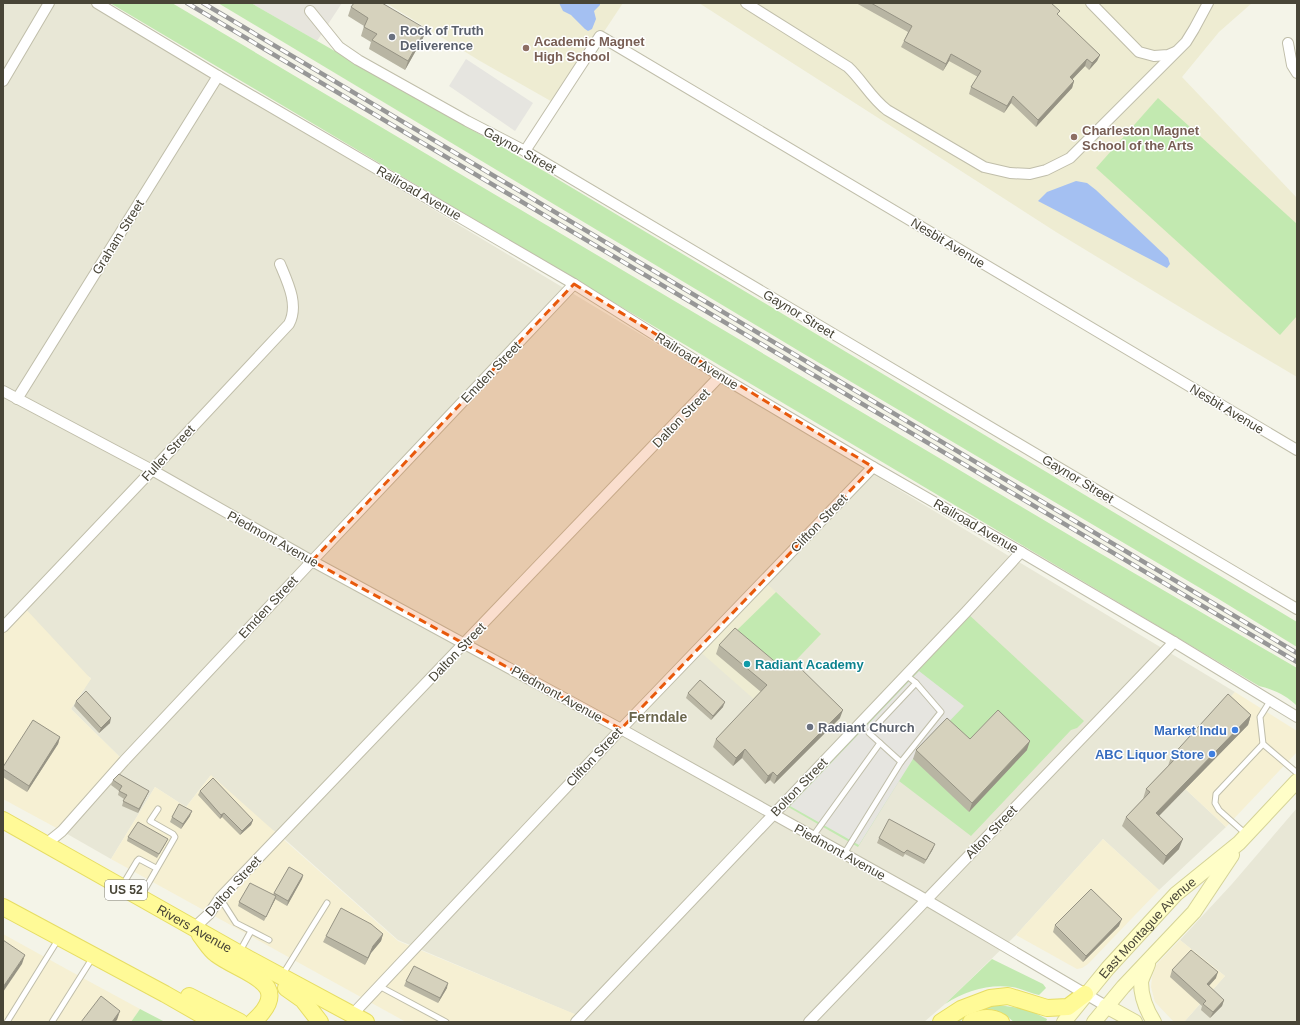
<svg xmlns="http://www.w3.org/2000/svg" width="1300" height="1025" viewBox="0 0 1300 1025" font-family="Helvetica,sans-serif">
<style>
.residential{fill:#e8e7d6}
.commercial{fill:#f6f0d3}
.industrial{fill:#e7e5dd}
.education{fill:#eeecd2}
.green{fill:#c2e9b0}
.parking{fill:#e6e5e0}
.water{fill:#a4c0f2}
.lines{fill:none;stroke-linecap:round;stroke-linejoin:round}
.service-casing{stroke:#c0beaa;stroke-width:7}
.minor-casing{stroke:#c0beaa;stroke-width:12}
.secondary-casing{stroke:#d5d397;stroke-width:16}
.primary-casing{stroke:#e6dd64;stroke-width:18}
.service{stroke:#fff;stroke-width:5}
.minor{stroke:#fff;stroke-width:10}
.secondary{stroke:#fffec8;stroke-width:14}
.primary{stroke:#fffa97;stroke-width:16}
.rail-casing{stroke:#979797;stroke-width:4.5}
.rail{stroke:#fff;stroke-width:3;stroke-dasharray:9;stroke-linecap:butt}
.wall{fill:#b8b5a3}
.shaded-wall{fill:#969384}
.building{fill:#d6d2bd;stroke:#969384}
.marked{fill:#e8590c;fill-opacity:0.2;stroke:#e8590c;stroke-width:3;stroke-dasharray:8 5;stroke-linejoin:round}
.worship-dot{fill:#6b7280;stroke:#fff;stroke-width:1.5}
.education-dot{fill:#8d6e63;stroke:#fff;stroke-width:1.5}
.culture-dot{fill:#0f9aa8;stroke:#fff;stroke-width:1.5}
.shop-dot{fill:#3f7fe0;stroke:#fff;stroke-width:1.5}
.labels{text-anchor:middle;dominant-baseline:central;stroke-width:3;stroke-linejoin:round;paint-order:stroke}
.shield{fill:#fff;stroke:#7f7d73;stroke-width:1}
.shield-label{font-size:12px;font-weight:bold;fill:#484537}
.worship-label{font-size:13px;font-weight:bold;fill:#5b616d;stroke:#fff;text-anchor:start}
.education-label{font-size:13px;font-weight:bold;fill:#785e54;stroke:#fff;text-anchor:start}
.street-label{font-size:13px;fill:#484537;stroke:#fff}
.culture-label{font-size:13px;font-weight:bold;fill:#0d838f;stroke:#fff;text-anchor:start}
.shop-label{font-size:13px;font-weight:bold;fill:#366cbe;stroke:#fff;text-anchor:end}
.neighbourhood-label{font-size:14px;font-weight:bold;fill:#6b664d;stroke:#fff}
</style>
<rect width="100%" height="100%" fill="#f4f4e8"/>
<!-- residential -->
<g class="residential">
<polygon points="3,3 90,3 1235,692 1165,770 1226,827 1159,890 1103,839 1016,935 945,1004 924,1022 587,1022 581,1017 398,940 280,835 268,827 210,776 186,807 155,787 111,859 62,831 124,761 71,709 91,678 3,627"/>
<polygon points="1297,808 1297,1022 1184,1022 1225,976 1180,940 1232,884"/>
</g>
<!-- commercial -->
<g class="commercial">
<polygon points="23,606 91,679 71,709 124,761 62,831 3,799 3,627"/>
<polygon points="1235,692 1297,731 1297,752 1226,827 1165,770"/>
<polygon points="211,775 398,941 582,1017 587,1022 406,1022 111,859 155,787 186,807"/>
<polygon points="1103,839 1159,890 1088,964 1082,968 1077,969 1016,935"/>
<polygon points="3,934 81,977 140,1009 131,1022 3,1022"/>
<polygon points="1180,940 1225,976 1184,1022 1174,1022 1155,1002 1151,987 1152,977 1156,965"/>
</g>
<!-- industrial -->
<polygon class="industrial" points="251,3 342,3 317,41"/>
<!-- education -->
<g class="education">
<polygon points="386,3 623,3 556,104 480,61"/>
<polygon points="699,3 1252,3 1219,32 1182,77 1297,198 1297,377 1221,332 1056,232"/>
<polygon points="763,580 821,634 756,701 697,649"/>
</g>
<!-- green -->
<g class="green">
<path d="M 110,3 L 172,3 L 1091,548 L 1297,668 L 1297,706 C 1286,695 1275,690 1259,686 Z"/>
<polygon points="218,3 251,3 549,174 1297,622 1297,647 1217,598 804,354"/>
<polygon points="1158,98 1297,224 1297,316 1280,335 1096,168"/>
<polygon points="776,592 821,634 781,676 733,634"/>
<polygon points="966,612 1084,721 1077,728 1071,730 971,836 899,781 858,847 783,804"/>
<path d="M 992,959 L 1043,984 L 1046,988 L 1039,995 C 1030,993 1021,988 1012,987 C 987,984 966,991 945,1004 Z"/>
<polygon points="998,1005 1027,1009 1047,1019 1046,1022 1014,1022 1004,1014 995,1010 985,1009 976,1011 958,1022 954,1022 979,1008"/>
<polygon points="140,1009 165,1022 131,1022"/>
</g>
<!-- parking -->
<g class="parking">
<polygon points="466,59 533,103 515,131 449,86"/>
<polygon points="919,671 964,706 913,759 859,845 790,806"/>
</g>
<!-- water -->
<g class="water">
<polygon points="559,3 600,3 600,5 594,11 596,19 592,29 588,31 585,29 571,15 563,11"/>
<polygon points="1076,181 1087,183 1096,190 1168,258 1170,264 1167,268 1038,201 1047,192"/>
</g>
<g class="lines">
<defs>
<g id="service">
<polyline points="1270,701 1260,717 1263,744 1297,773"/>
<polyline points="901,762 941,712 916,683"/>
<polyline points="1247,835 1219,810 1215,803 1216,794 1263,744"/>
<polyline points="813,836 880,743"/>
<polyline points="844,854 901,762 869,733 916,683 906,675"/>
<polyline points="122,886 137,861 139,859 156,868"/>
<polyline points="141,896 175,837 173,834 150,821 158,809"/>
<polyline points="220,898 236,923 269,940"/>
<polyline points="240,951 251,931"/>
<polyline points="283,974 327,903"/>
<polyline points="379,986 446,1022"/>
<polyline points="7,1022 59,938"/>
<polyline points="52,1022 93,957"/>
</g>
<g id="minor">
<polyline points="97,3 218,76 574,284 720,376 873,467 1021,552 1174,642 1297,717"/>
<path d="M 746,3 L 848,67 C 862,80 871,98 887,110 L 984,167 L 1010,173 L 1030,174 L 1046,170 L 1070,158 L 1186,42 L 1194,29 L 1208,3"/>
<polyline points="1091,3 1139,52 1154,56 1168,55 1175,52"/>
<polyline points="310,11 339,47 358,60 467,121 525,151 1297,609"/>
<polyline points="1288,43 1292,65 1297,73"/>
<polyline points="3,81 49,3"/>
<polyline points="525,151 600,36 1297,450"/>
<polyline points="3,391 152,470 312,561 621,729 916,894 1106,1006"/>
<polyline points="17,399 218,76"/>
<path d="M 3,627 L 157,465 L 289,324 C 299,305 288,283 280,264"/>
<polyline points="46,844 62,831 124,761 312,561 574,284"/>
<polyline points="194,928 209,914 220,898 720,376"/>
<polyline points="352,1015 621,729 873,467"/>
<polyline points="576,1022 966,612 1021,552"/>
<polyline points="809,1022 1174,642"/>
</g>
<g id="secondary">
<path d="M 1148,964 C 1146,970 1142,977 1141,982 C 1141,996 1147,1011 1154,1022"/>
<polyline points="1106,1006 1135,1022"/>
<path id="s1" d="M 1064,1022 L 1108,968 L 1176,894 L 1239,843 L 1297,781"/>
<polyline points="1094,1022 1123,987 1194,912 1232,855"/>
</g>
<g id="primary">
<path id="s2" d="M 3,820 L 249,959 L 366,1022"/>
<polyline points="3,907 165,994 214,1022"/>
<path d="M 200,935 C 205,941 210,950 216,954 C 242,974 297,982 253,1022"/>
<polyline points="286,988 303,1000 320,1022"/>
<polyline points="189,996 240,1022"/>
<polyline points="941,1022 961,1009 990,998 1008,996 1047,1008 1068,1007 1085,994"/>
<path d="M 971,1022 C 982,1017 991,1016 1001,1022"/>
</g>
</defs>
<!-- service casing -->
<use href="#service" class="service-casing"/>
<!-- minor casing -->
<use href="#minor" class="minor-casing"/>
<!-- secondary casing -->
<use href="#secondary" class="secondary-casing"/>
<!-- primary casing -->
<use href="#primary" class="primary-casing"/>
<!-- service -->
<use href="#service" class="service"/>
<!-- minor -->
<use href="#minor" class="minor"/>
<!-- secondary -->
<use href="#secondary" class="secondary"/>
<!-- primary -->
<use href="#primary" class="primary"/>
<defs>
<g id="rail">
<polyline points="187,3 1297,662"/>
<polyline points="203,3 1297,653"/>
</g>
</defs>
<!-- rail casing -->
<use href="#rail" class="rail-casing"/>
<!-- rail -->
<use href="#rail" class="rail"/>
</g>
<!-- wall -->
<g class="wall">
<polygon points="856,3 1051,3 1058,16 1100,55 1097,61 1089,70 1085,66 1072,79 1074,81 1072,88 1036,127 1011,103 1004,113 969,94 971,87 978,77 949,61 943,71 901,47 904,41 908,32"/>
<polygon points="351,7 426,29 423,38 405,70 369,49 371,42 361,36 364,26 348,16"/>
<polygon points="719,645 840,718 774,784 770,780 765,784 742,758 733,766 713,747 716,739 761,692 716,654"/>
<polygon points="688,693 723,707 711,720 686,698"/>
<polygon points="76,701 110,723 99,733 74,706"/>
<polygon points="1251,715 1248,725 1159,816 1179,849 1163,865 1122,826 1126,817 1143,799 1146,789 1168,766 1171,757"/>
<polygon points="60,737 58,744 27,792 3,777 3,767"/>
<polygon points="970,739 1027,750 969,812 913,759 916,750"/>
<polygon points="113,780 149,791 138,813 122,806 124,799 118,795 119,791 111,785"/>
<polygon points="200,791 253,820 251,825 240,835 222,817 220,819 198,795"/>
<polygon points="190,816 181,829 170,822 172,817"/>
<polygon points="128,837 166,843 157,858 127,841"/>
<polygon points="879,838 933,849 924,864 905,854 903,857 877,843"/>
<polygon points="303,875 302,879 287,906 275,899 264,921 238,906 239,902 273,894 274,893"/>
<polygon points="1055,925 1119,926 1083,962 1053,932"/>
<polygon points="383,934 381,941 371,953 365,965 323,942 326,936"/>
<polygon points="1172,970 1216,978 1209,986 1224,1000 1222,1006 1210,1018 1201,1010 1202,1006 1170,977"/>
<polygon points="406,981 447,988 438,1003 404,986"/>
</g>
<!-- shaded-wall -->
<g class="shaded-wall">
<polygon points="426,29 423,38 405,70 408,61"/>
<polygon points="951,54 949,61 943,71 946,64"/>
<polygon points="1100,55 1097,61 1089,70 1092,63"/>
<polygon points="1087,59 1085,66 1068,84 1070,77"/>
<polygon points="1074,81 1072,88 1036,127 1038,120"/>
<polygon points="1013,96 1011,103 1004,113 1007,106"/>
<polygon points="725,702 723,707 711,720 713,716"/>
<polygon points="843,710 840,718 774,784 777,776"/>
<polygon points="1251,715 1248,725 1152,823 1156,813"/>
<polygon points="111,718 110,723 99,733 101,728"/>
<polygon points="60,737 58,744 27,792 29,786"/>
<polygon points="1030,741 1027,750 969,812 972,803"/>
<polygon points="745,749 742,758 733,766 736,758"/>
<polygon points="773,772 770,780 765,784 768,776"/>
<polygon points="149,791 138,813 139,809"/>
<polygon points="192,811 190,816 181,829 183,824"/>
<polygon points="224,813 222,817 220,819 221,815"/>
<polygon points="253,820 251,825 240,835 242,831"/>
<polygon points="1183,839 1179,849 1163,865 1166,856"/>
<polygon points="935,844 933,849 924,864 926,860"/>
<polygon points="303,875 302,879 287,906 288,901"/>
<polygon points="276,896 275,900 264,921 266,917"/>
<polygon points="1122,919 1119,926 1083,962 1086,956"/>
<polygon points="383,934 381,941 371,953 365,965 373,946"/>
<polygon points="25,955 22,964 3,992 3,987"/>
<polygon points="1218,972 1216,978 1204,991 1207,984"/>
<polygon points="448,983 447,988 438,1003 440,998"/>
<polygon points="1224,1000 1222,1006 1210,1018 1213,1012"/>
<polygon points="120,1011 117,1020 115,1022 112,1022"/>
</g>
<!-- building -->
<g class="building">
<polygon points="354,3 382,3 426,29 408,61 372,40 377,34 364,27 368,18 351,7"/>
<polygon points="871,3 1051,3 1060,11 1057,14 1100,55 1092,63 1087,59 1070,77 1074,81 1038,120 1013,96 1007,106 971,87 981,71 951,54 946,64 904,41 912,26"/>
<polygon points="735,628 785,670 793,661 843,710 777,776 773,772 768,776 745,749 736,758 716,739 767,685 719,645"/>
<polygon points="700,680 725,702 713,716 688,693"/>
<polygon points="86,691 111,718 101,728 76,701"/>
<polygon points="1228,694 1251,715 1156,813 1183,839 1166,856 1126,817 1150,792 1146,789 1174,760 1171,757"/>
<polygon points="998,710 1030,741 972,803 916,750 947,718 970,739"/>
<polygon points="33,720 60,737 29,786 3,769 3,767"/>
<polygon points="119,774 149,791 139,809 123,801 127,795 119,791 122,786 113,780"/>
<polygon points="213,778 253,820 242,831 224,813 221,815 200,791"/>
<polygon points="179,804 192,811 183,824 172,817"/>
<polygon points="889,819 935,844 926,860 907,850 904,853 879,838"/>
<polygon points="138,822 168,839 159,854 128,837"/>
<polygon points="289,867 303,875 288,901 274,893"/>
<polygon points="250,883 276,896 266,917 239,902"/>
<polygon points="1091,889 1122,919 1086,956 1055,925"/>
<polygon points="341,908 371,924 383,934 373,946 368,958 326,936"/>
<polygon points="3,940 25,955 3,987"/>
<polygon points="1191,950 1218,972 1207,984 1224,1000 1213,1012 1203,1004 1206,1001 1172,970"/>
<polygon points="414,966 448,983 440,998 406,981"/>
<polygon points="101,996 120,1011 112,1022 81,1022"/>
</g>
<!-- marked area -->
<path class="marked" d="M 574,284 L 873,467 L 621,729 L 312,561 Z"/>
<!-- markers -->
<g class="worship-dot">
<circle cx="392" cy="37" r="4"/>
<circle cx="810" cy="727" r="4"/>
</g>
<g class="education-dot">
<circle cx="526" cy="48" r="4"/>
<circle cx="1074" cy="137" r="4"/>
</g>
<circle class="culture-dot" cx="747" cy="664" r="4"/>
<g class="shop-dot">
<circle cx="1235" cy="730" r="4"/>
<circle cx="1212" cy="754" r="4"/>
</g>
<g class="labels">
<!-- shield labels -->
<rect class="shield" x="105" y="880" width="42" height="20" rx="3"/>
<g class="shield-label">
<text x="126" y="890">US 52</text>
</g>
<!-- worship labels -->
<g class="worship-label">
<text x="400" y="30">Rock of Truth<tspan x="400" dy="15">Deliverence</tspan></text>
<text x="818" y="727">Radiant Church</text>
</g>
<!-- education labels -->
<g class="education-label">
<text x="534" y="41">Academic Magnet<tspan x="534" dy="15">High School</tspan></text>
<text x="1082" y="130">Charleston Magnet<tspan x="1082" dy="15">School of the Arts</tspan></text>
</g>
<!-- street labels -->
<g class="street-label">
<text transform="translate(520 150) rotate(29)">Gaynor Street</text>
<text transform="translate(419 193) rotate(30)">Railroad Avenue</text>
<text transform="translate(118 237) rotate(-58)">Graham Street</text>
<text transform="translate(948 243) rotate(31)">Nesbit Avenue</text>
<text transform="translate(799 314) rotate(31)">Gaynor Street</text>
<text transform="translate(697 361) rotate(32)">Railroad Avenue</text>
<text transform="translate(491 372) rotate(-46)">Emden Street</text>
<text transform="translate(1227 409) rotate(31)">Nesbit Avenue</text>
<text transform="translate(681 418) rotate(-46)">Dalton Street</text>
<text transform="translate(168 453) rotate(-47)">Fuller Street</text>
<text transform="translate(1078 479) rotate(31)">Gaynor Street</text>
<text transform="translate(819 523) rotate(-46)">Clifton Street</text>
<text transform="translate(976 526) rotate(30)">Railroad Avenue</text>
<text transform="translate(273 539) rotate(29)">Piedmont Avenue</text>
<text transform="translate(268 607) rotate(-47)">Emden Street</text>
<text transform="translate(457 652) rotate(-46)">Dalton Street</text>
<text transform="translate(557 694) rotate(29)">Piedmont Avenue</text>
<text transform="translate(594 757) rotate(-47)">Clifton Street</text>
<text transform="translate(799 787) rotate(-46)">Bolton Street</text>
<text transform="translate(991 832) rotate(-46)">Alton Street</text>
<text transform="translate(840 852) rotate(29)">Piedmont Avenue</text>
<text transform="translate(233 886) rotate(-48)">Dalton Street</text>
<text stroke="none"><textPath href="#s2" startOffset="220">Rivers Avenue</textPath></text>
<text stroke="none"><textPath href="#s1" startOffset="126">East Montague Avenue</textPath></text>
</g>
<!-- culture labels -->
<g class="culture-label">
<text x="755" y="664">Radiant Academy</text>
</g>
<!-- shop labels -->
<g class="shop-label">
<text x="1227" y="730">Market Indu</text>
<text x="1204" y="754">ABC Liquor Store</text>
</g>
<!-- neighbourhood labels -->
<g class="neighbourhood-label">
<text x="658" y="717">Ferndale</text>
</g>
</g>
<!-- border -->
<rect width="1300" height="1025" fill="none" stroke="#484537" stroke-width="8"/>
</svg>
